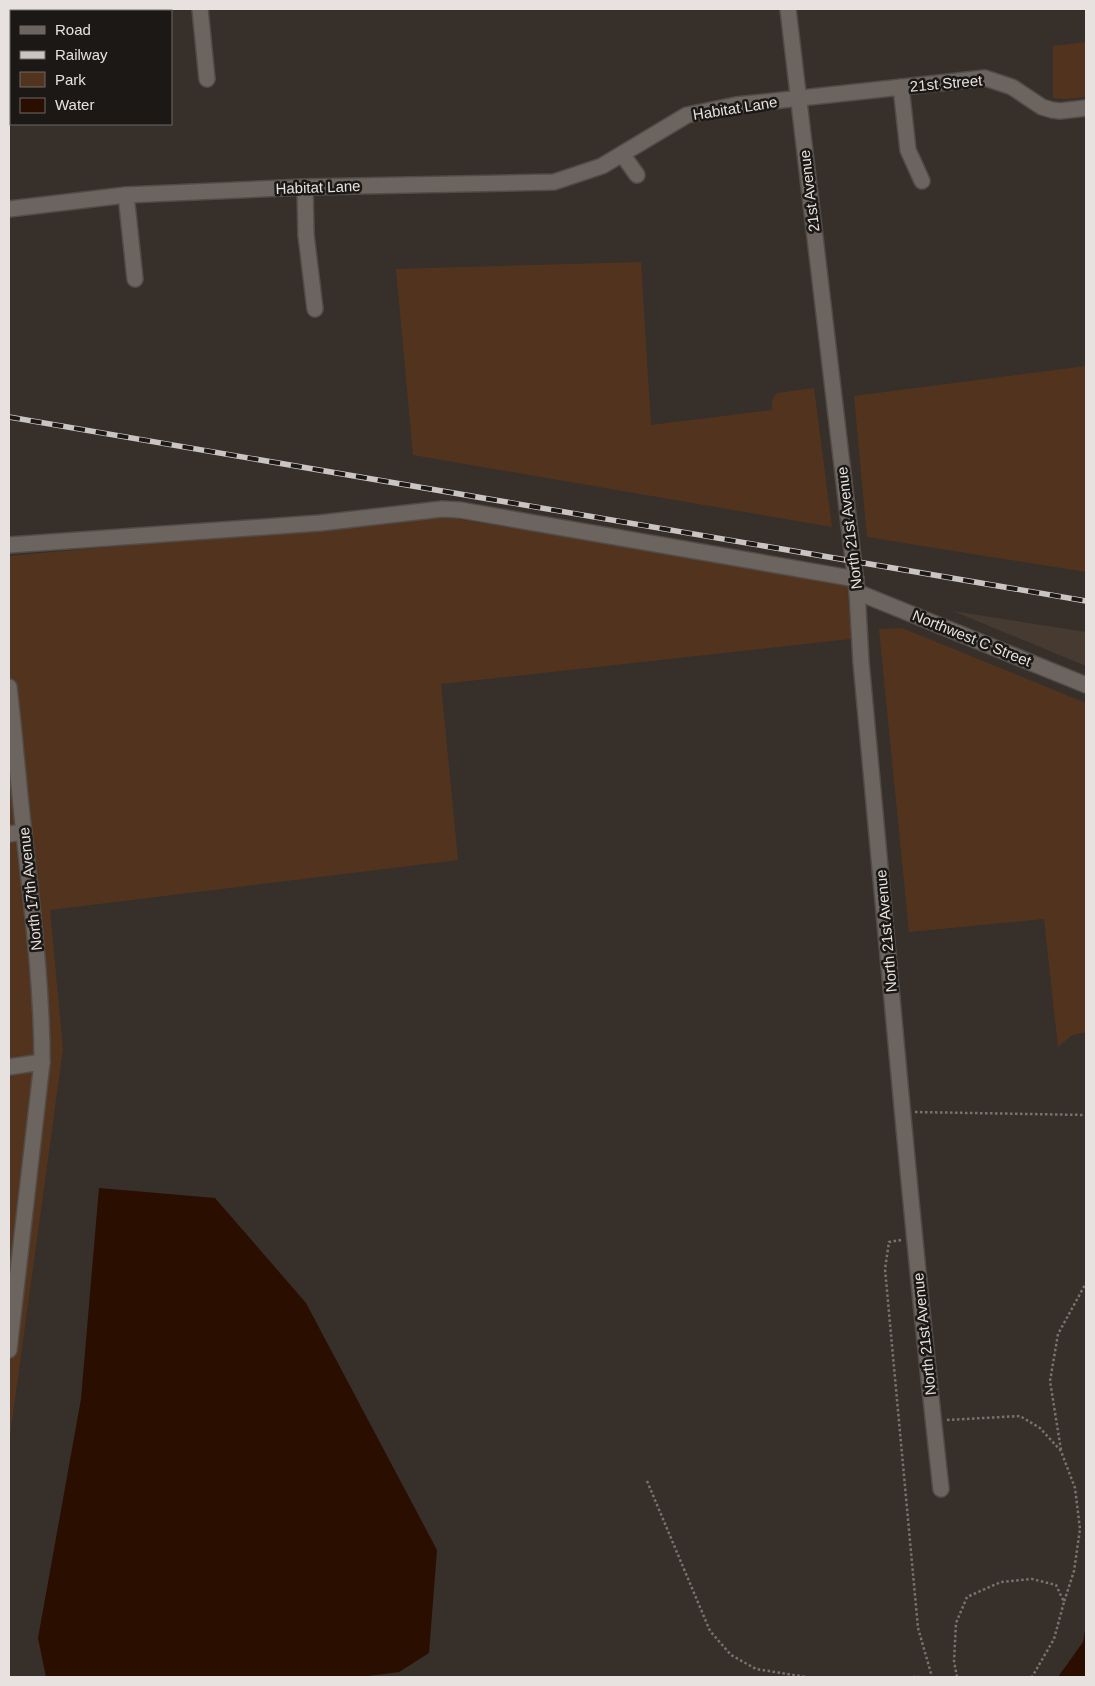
<svg xmlns="http://www.w3.org/2000/svg" width="1095" height="1686" viewBox="0 0 1095 1686" font-family="Arial,sans-serif">
<style>
.built{fill:#473a31}
.green{fill:#52341e}
.water{fill:#2a0e00}
.lines{fill:none;stroke-linecap:round;stroke-linejoin:round}
.minor-casing{stroke:#524c48;stroke-width:18}
.path{stroke:#79726e;stroke-width:2.5;stroke-dasharray:2.5 2.5;stroke-linecap:butt}
.minor{stroke:#6c645f;stroke-width:15}
.rail-casing{stroke:#cac5c2;stroke-width:5.5}
.rail{stroke:#1b1816;stroke-width:4;stroke-dasharray:11;stroke-linecap:butt}
.labels{text-anchor:middle;dominant-baseline:central;stroke-width:5;stroke-linejoin:round;paint-order:stroke}
.street-label{font-size:15px;fill:#e7e2df;stroke:#1b1816}
</style>
<rect width="100%" height="100%" fill="#372f2a"/>
<!-- built -->
<polygon class="built" points="953,611 1086,632 1086,666"/>
<!-- green -->
<g class="green">
<polygon points="1086,42 1086,97 1066,99 1053,98 1053,46"/>
<polygon points="641,262 651,425 772,410 772,400 777,393 814,388 832,527 413,455 396,269"/>
<polygon points="1086,366 1086,572 867,537 854,396"/>
<polygon points="445,517 847,583 851,639 441,684 458,860 50,910 63,1049 9,1443 9,556"/>
<polygon points="902,628 1086,703 1086,1032 1072,1035 1058,1047 1044,919 909,932 879,629"/>
</g>
<!-- water -->
<g class="water">
<polygon points="99,1188 215,1198 306,1303 437,1550 429,1653 399,1672 361,1677 46,1677 38,1638 81,1399"/>
<polygon points="1086,1625 1086,1677 1058,1677 1083,1642"/>
</g>
<g class="lines">
<defs>
<g id="minor">
<polyline points="56,9 58,11"/>
<polyline points="200,9 207,79"/>
<path d="M 788,9 L 857,592 L 861,662 C 887,938 910,1214 941,1489"/>
<polyline points="87,11 91,11"/>
<polyline points="901,87 908,150 922,181"/>
<polyline points="622,154 637,175"/>
<polyline points="305,187 306,235 315,309"/>
<polyline points="126,195 135,279"/>
<polyline points="9,209 126,195 305,187 554,182 602,166 687,115 736,105 985,78 1012,87 1042,107 1052,110 1060,111 1086,108"/>
<polyline points="9,545 320,523 442,509 460,510 856,579"/>
<polyline points="857,592 1086,685"/>
<path d="M 9,687 C 15,739 19,791 25,843 C 33,916 42,989 42,1062 L 9,1350"/>
<polyline points="9,834 24,832"/>
<polyline points="9,1067 42,1062"/>
</g>
</defs>
<!-- minor casing -->
<use href="#minor" class="minor-casing"/>
<!-- path -->
<g class="path">
<polyline points="915,1112 1086,1115"/>
<polyline points="901,1240 889,1242 885,1269 918,1628 932,1677"/>
<polyline points="947,1420 1020,1416 1040,1428 1061,1451 1075,1488 1080,1529 1074,1571 1064,1602"/>
<polyline points="1061,1450 1050,1381 1058,1334 1086,1283"/>
<polyline points="647,1481 710,1631 731,1655 756,1669 806,1677"/>
<polyline points="913,1677 919,1677"/>
<polyline points="957,1677 954,1661 956,1623 967,1597 1001,1582 1032,1579 1056,1585 1064,1602 1054,1639 1032,1677"/>
</g>
<!-- minor -->
<use href="#minor" class="minor"/>
<defs>
<polyline id="rail" points="9,417 1086,601"/>
</defs>
<!-- rail casing -->
<use href="#rail" class="rail-casing"/>
<!-- rail -->
<use href="#rail" class="rail"/>
</g>
<g class="labels">
<!-- street labels -->
<g class="street-label">
<text transform="translate(946 83) rotate(-5)">21st Street</text>
<text transform="translate(735 108) rotate(-9)">Habitat Lane</text>
<text transform="translate(318 187) rotate(-2)">Habitat Lane</text>
<text transform="translate(809 191) rotate(-97)">21st Avenue</text>
<text transform="translate(849 528) rotate(-97)">North 21st Avenue</text>
<text transform="translate(972 638) rotate(22)">Northwest C Street</text>
<text transform="translate(30 889) rotate(-96)">North 17th Avenue</text>
<text transform="translate(886 931) rotate(-95)">North 21st Avenue</text>
<text transform="translate(924 1334) rotate(-96)">North 21st Avenue</text>
</g>
</g>
<!-- border -->
<rect width="1095" height="1686" fill="none" stroke="#e7e2df" stroke-width="20"/>
<!-- legend -->
<rect x="10" y="10" width="162" height="115" fill="#1b1816" stroke="#6d6966"/>
<rect x="20" y="26" width="25" height="8" fill="#6c645f" stroke="#6d6966"/>
<text x="55" y="35" font-size="15" fill="#e7e2df">Road</text>
<rect x="20" y="51" width="25" height="8" fill="#cac5c2" stroke="#6d6966"/>
<text x="55" y="60" font-size="15" fill="#e7e2df">Railway</text>
<rect x="20" y="72" width="25" height="15" fill="#52341e" stroke="#6d6966"/>
<text x="55" y="85" font-size="15" fill="#e7e2df">Park</text>
<rect x="20" y="98" width="25" height="15" fill="#2a0e00" stroke="#6d6966"/>
<text x="55" y="110" font-size="15" fill="#e7e2df">Water</text>
</svg>
